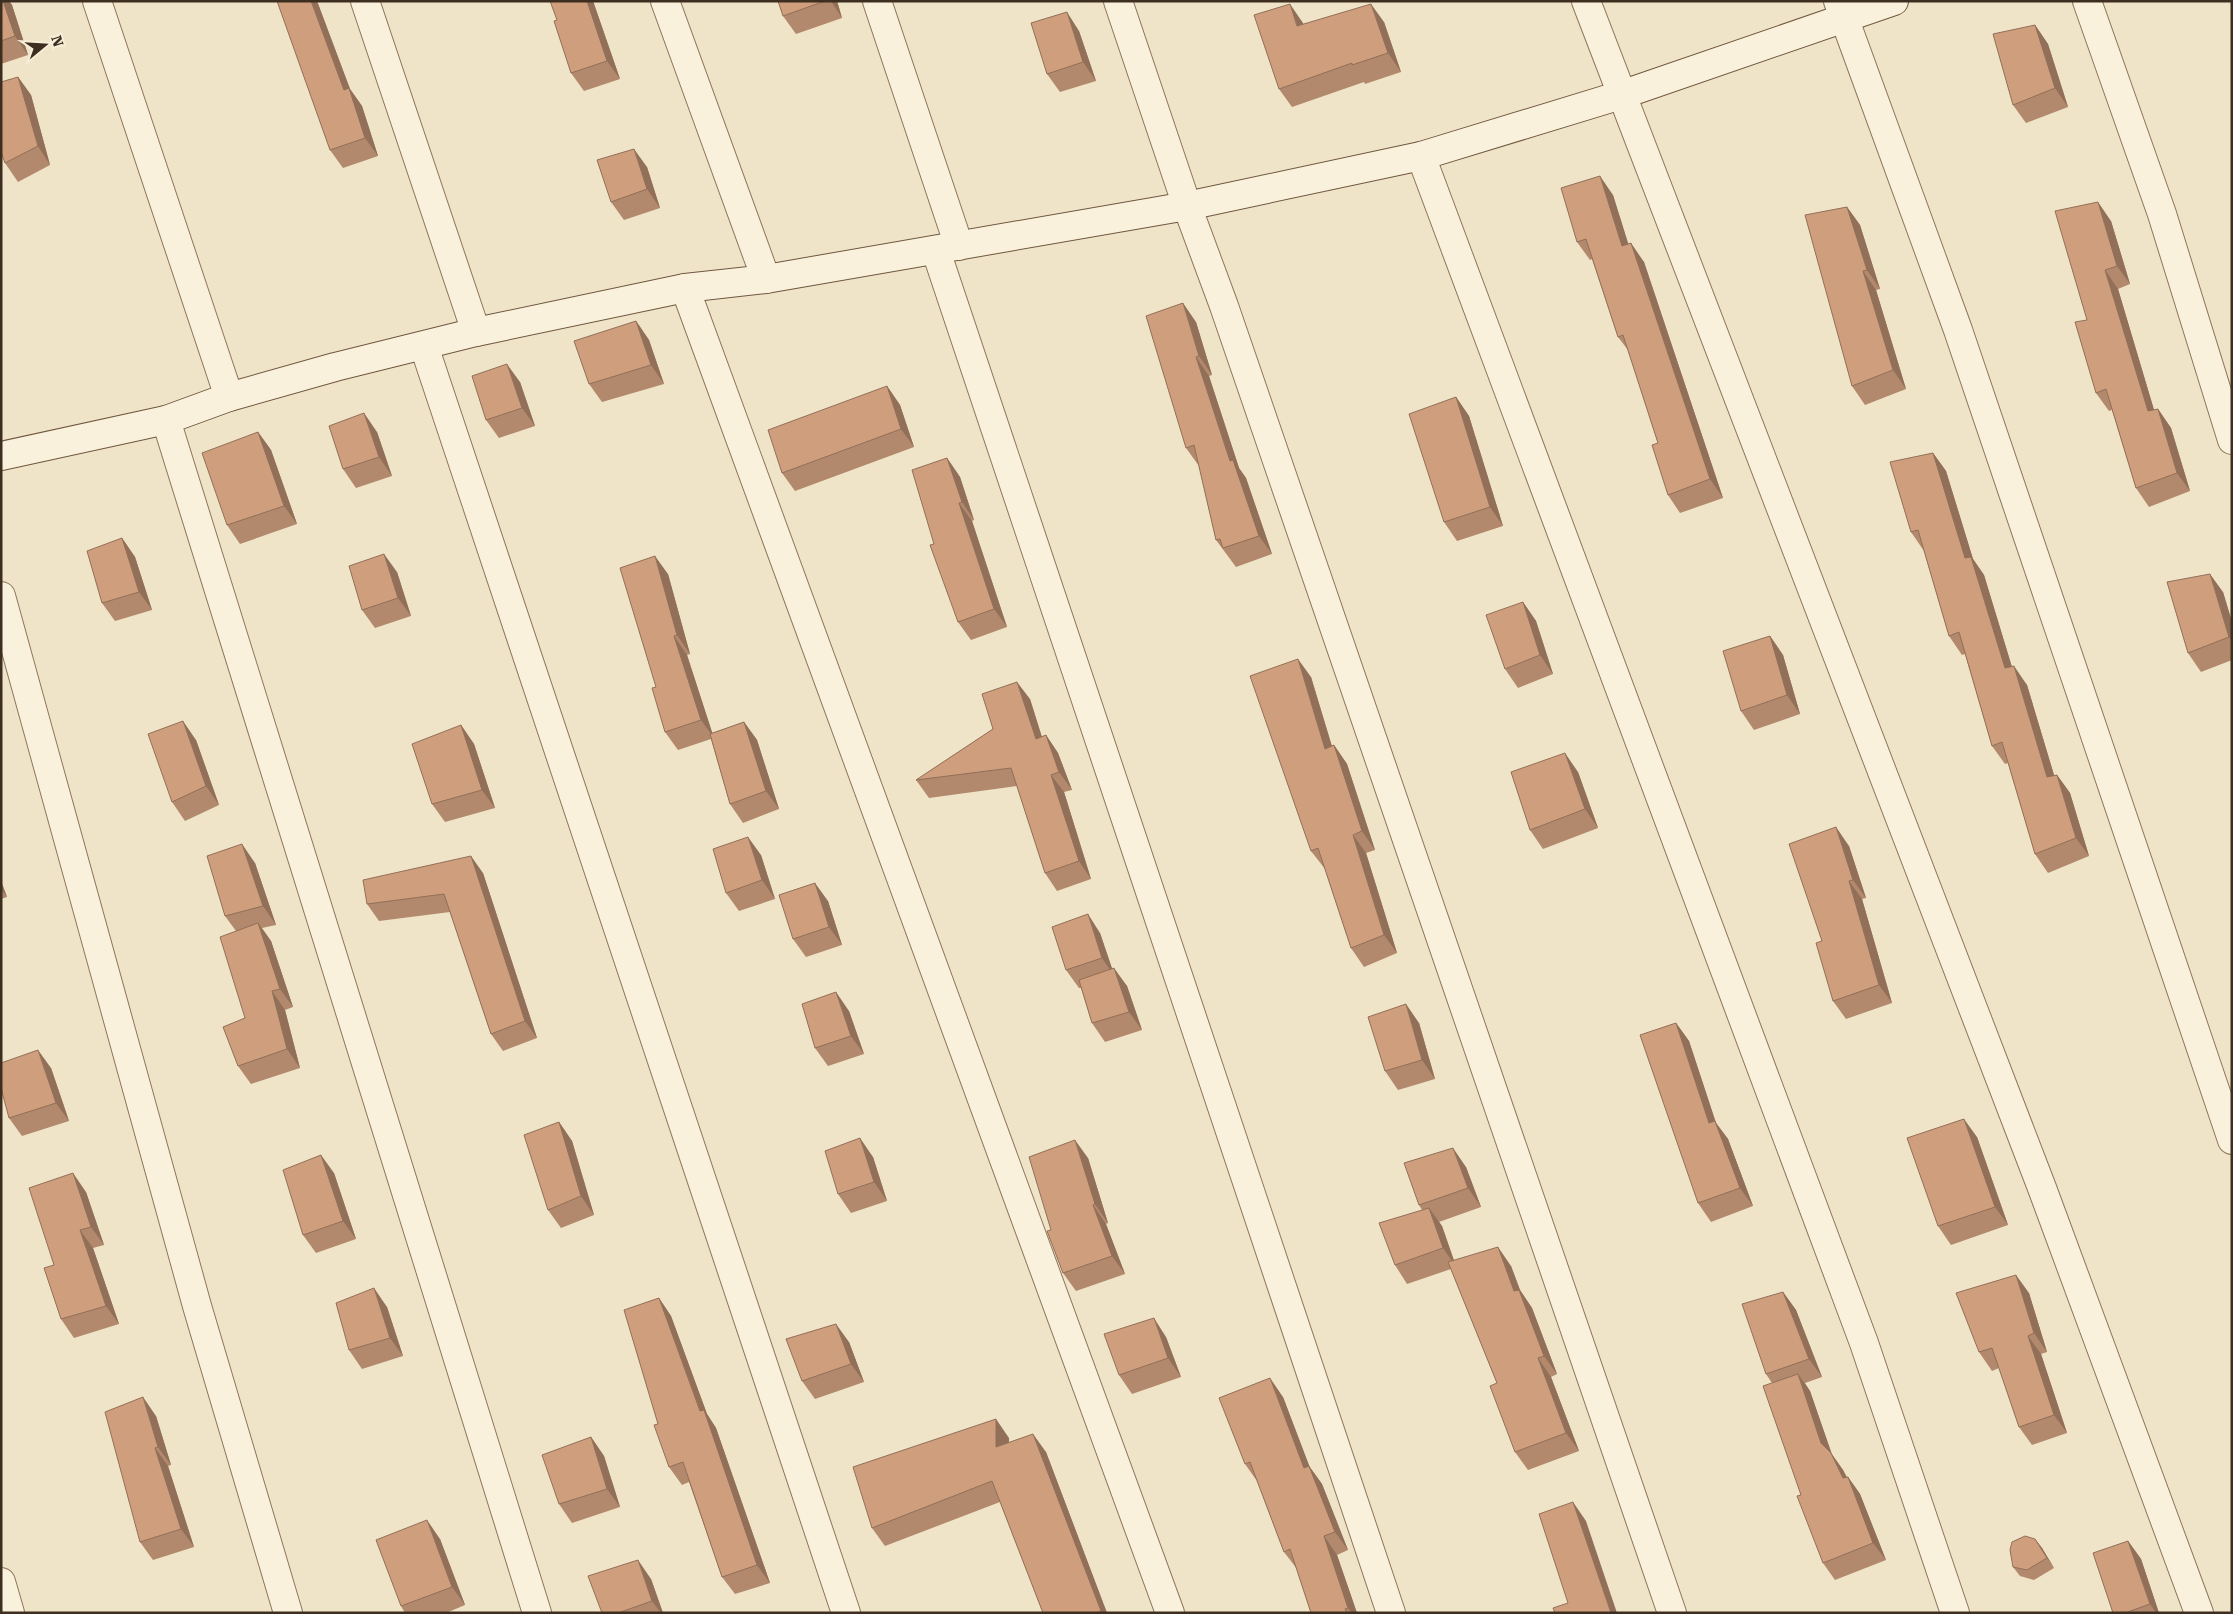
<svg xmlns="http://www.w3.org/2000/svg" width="2233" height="1614" viewBox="0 0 2233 1614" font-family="'Roboto Serif',serif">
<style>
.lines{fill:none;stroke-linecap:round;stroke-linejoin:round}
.street-casing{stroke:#8d765c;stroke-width:30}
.secondary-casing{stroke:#6f573f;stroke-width:30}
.street{stroke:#faf1dc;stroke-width:28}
.secondary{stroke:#faf1dc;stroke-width:28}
.wall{fill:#b2896c}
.shaded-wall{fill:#916f58}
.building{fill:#cf9f7d;stroke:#916f58}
</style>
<rect width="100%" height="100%" fill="#f0e4c8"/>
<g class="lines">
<defs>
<g id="street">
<polyline points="97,1 229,397"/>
<polyline points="365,1 476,332"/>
<polyline points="665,1 766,279"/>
<polyline points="877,1 959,246"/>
<polyline points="1118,1 1187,206 1224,306 1672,1613"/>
<polyline points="1586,1 2042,1188 2199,1613"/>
<polyline points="1838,1 1958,330 2232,1140"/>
<polyline points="2087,1 2162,214 2232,440"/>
<polyline points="1421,156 1864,1343 1955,1613"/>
<polyline points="936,251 1391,1613"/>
<polyline points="685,288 1170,1613"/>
<polyline points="424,346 846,1613"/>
<polyline points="166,420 537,1613"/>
<polyline points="1,596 197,1306 288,1613"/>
<polyline points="1,1582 10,1613"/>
</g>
<polyline id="secondary" points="1,456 166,420 229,397 335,367 476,332 685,288 766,279 1187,206 1421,156 1621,95 1894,1"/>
</defs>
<!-- street casing -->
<use href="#street" class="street-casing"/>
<!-- secondary casing -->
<use href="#secondary" class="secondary-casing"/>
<!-- street -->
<use href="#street" class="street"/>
<!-- secondary -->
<use href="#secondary" class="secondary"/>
</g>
<!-- wall -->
<g class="wall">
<polygon points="1,1 9,1 12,5 28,55 1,64"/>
<polygon points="317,1 350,89 362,106 378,156 343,168 330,150"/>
<polygon points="593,1 620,79 584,91 571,73 557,20"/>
<polygon points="778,1 837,1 842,18 796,34 783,16"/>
<polygon points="1384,22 1401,72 1365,84 1364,82 1292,107 1279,89 1303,23 1303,24"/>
<polygon points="2035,25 2048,44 2068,107 2026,123 2013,105"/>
<polygon points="1079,31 1096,81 1060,92 1047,74"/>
<polygon points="18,77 31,95 50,165 18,182 5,163"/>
<polygon points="647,167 660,208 624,220 611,202"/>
<polygon points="1613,195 1628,244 1644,262 1723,498 1680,513 1668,495 1658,443 1628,350 1618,337 1592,259 1590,260 1577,242"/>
<polygon points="1847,207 1860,225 1880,289 1876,290 1906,389 1865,405 1852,386"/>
<polygon points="2111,221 2130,284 2118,289 2154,410 2158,409 2171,428 2190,491 2149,507 2136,488 2112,410 2109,411 2096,393 2087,320"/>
<polygon points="636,321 649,340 664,384 602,402 589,384"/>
<polygon points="1196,322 1212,375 1209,376 1239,468 1246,478 1272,554 1236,567 1216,540 1199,466 1186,448"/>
<polygon points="520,382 535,426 499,438 486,420"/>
<polygon points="887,386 900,405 914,447 795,491 782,473"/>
<polygon points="1456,397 1469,416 1503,526 1457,541 1444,522"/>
<polygon points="258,432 271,450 297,524 240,544 227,525"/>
<polygon points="377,432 392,476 356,488 343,469"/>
<polygon points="1933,453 1946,471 1973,559 1984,575 2012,667 2027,685 2054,775 2057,775 2070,793 2089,856 2048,873 2035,854 2008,763 2005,764 1992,746 1965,654 1962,655 1949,636 1924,551 1911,532"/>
<polygon points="947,458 960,477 974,520 972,521 1007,627 971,640 958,622 934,544"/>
<polygon points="122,538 135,557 152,610 115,621 102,603"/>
<polygon points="397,572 411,616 375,628 362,610"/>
<polygon points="668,574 690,654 687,655 712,733 744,722 757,740 779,809 743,823 730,804 711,739 678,750 665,732 656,687"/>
<polygon points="2223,592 2232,622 2232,660 2201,672 2188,653"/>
<polygon points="1523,602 1536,621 1553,674 1518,688 1505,669"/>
<polygon points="1770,636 1783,655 1800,714 1754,730 1741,711"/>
<polygon points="1311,677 1332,746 1334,745 1347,764 1375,850 1366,853 1397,953 1364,967 1351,948 1325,869 1311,851"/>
<polygon points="1030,699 1042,737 1046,735 1058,753 1072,790 1064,792 1091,879 1057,891 1045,873 1017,786 929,798 916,780 993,729"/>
<polygon points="461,725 474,744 495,808 445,822 432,804"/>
<polygon points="196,740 219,805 185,821 172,802"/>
<polygon points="1578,772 1598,828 1543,849 1530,830"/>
<polygon points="1849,846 1866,898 1862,899 1892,1003 1846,1019 1833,1001 1822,941"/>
<polygon points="761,855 775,899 739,911 726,893"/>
<polygon points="255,863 276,925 262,928 271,941 293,1007 285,1010 300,1068 251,1084 238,1066 245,1018 236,931 225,916"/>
<polygon points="483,873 537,1038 503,1051 491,1034 450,912 379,921 367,904"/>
<polygon points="1,881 7,897 1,899"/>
<polygon points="828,901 842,945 806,957 793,939"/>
<polygon points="1100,933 1112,969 1127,986 1142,1030 1105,1042 1092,1023 1081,988 1079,988 1066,970"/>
<polygon points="849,1011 864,1054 828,1066 815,1048"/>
<polygon points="1419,1023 1435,1079 1398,1090 1385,1071"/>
<polygon points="1676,1023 1689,1041 1716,1123 1728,1139 1753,1206 1711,1222 1698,1203"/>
<polygon points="51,1068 69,1121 22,1136 9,1118"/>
<polygon points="559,1122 572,1141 594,1215 561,1228 548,1210"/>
<polygon points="1977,1137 2008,1225 1951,1245 1938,1226"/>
<polygon points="873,1157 887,1201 851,1213 838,1194"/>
<polygon points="1088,1158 1108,1223 1106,1224 1125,1274 1076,1291 1063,1273 1051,1230"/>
<polygon points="1466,1167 1481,1207 1439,1222 1442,1226 1454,1260 1511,1266 1520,1290 1532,1308 1557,1374 1551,1377 1579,1451 1528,1470 1515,1452 1497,1383 1451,1269 1407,1284 1395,1265 1422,1210 1419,1205"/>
<polygon points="334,1173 356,1239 316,1253 303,1235"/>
<polygon points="86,1192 104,1245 93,1248 119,1324 74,1338 61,1319"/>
<polygon points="1783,1292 1796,1310 1822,1377 1805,1383 1810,1391 1831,1453 1843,1470 1847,1477 1848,1477 1860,1494 1886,1560 1835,1580 1823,1563 1801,1495 1772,1383 1766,1374"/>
<polygon points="2029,1293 2047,1352 2041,1354 2067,1433 2032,1445 2019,1427 1999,1368 1992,1371 1979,1352"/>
<polygon points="659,1298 671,1316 707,1414 716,1428 770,1583 735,1594 722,1577 689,1482 682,1485 669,1467 658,1424"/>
<polygon points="387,1307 403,1356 362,1369 349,1350"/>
<polygon points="1166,1337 1181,1377 1132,1394 1119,1375"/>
<polygon points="849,1342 864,1382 815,1399 802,1381"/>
<polygon points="1283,1397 1309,1466 1322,1484 1348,1550 1337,1555 1357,1613 1311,1613 1297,1569 1284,1552 1257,1481 1245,1464"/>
<polygon points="156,1416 171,1465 168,1466 194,1547 153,1560 140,1542"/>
<polygon points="591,1437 604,1456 620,1507 572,1523 559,1504"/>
<polygon points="1009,1438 1009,1442 1046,1452 1107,1613 1043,1613 1000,1502 885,1546 872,1528"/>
<polygon points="440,1539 465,1605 446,1613 405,1613 401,1606"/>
<polygon points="2035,1539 2042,1548 2054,1568 2034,1580 2020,1576 2013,1567"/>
<polygon points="2128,1541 2141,1559 2159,1613 2113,1613"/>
<polygon points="651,1579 663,1613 602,1613"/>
</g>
<!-- shaded-wall -->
<g class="shaded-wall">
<polygon points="3,1 9,1 12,5 28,55 15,36"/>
<polygon points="311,1 317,1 350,89 362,106 378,156 365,138 344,90"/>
<polygon points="587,1 593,1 620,79 607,61"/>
<polygon points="831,1 837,1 842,18"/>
<polygon points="1290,4 1303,23 1310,44 1297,26"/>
<polygon points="1371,4 1384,22 1401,72 1388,53"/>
<polygon points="1067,12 1079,31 1096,81 1083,62"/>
<polygon points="2035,25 2048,44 2068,107 2055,88"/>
<polygon points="18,77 31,95 50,165 38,146"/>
<polygon points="634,149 647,167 660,208 647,189"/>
<polygon points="1600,176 1613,195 1635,265 1622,246"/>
<polygon points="2098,202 2111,221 2130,284 2117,266"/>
<polygon points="1847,207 1860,225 1880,289 1867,270"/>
<polygon points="1631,243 1644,262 1723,498 1710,479"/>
<polygon points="2105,270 2118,289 2160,430 2148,411"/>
<polygon points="1863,271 1876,290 1906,389 1893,370"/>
<polygon points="1183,303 1196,322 1212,375 1199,356"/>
<polygon points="636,321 649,340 664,384 651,365"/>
<polygon points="1196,357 1209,376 1239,468 1246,478 1272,554 1259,536 1230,461"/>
<polygon points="507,364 520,382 535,426 522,408"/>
<polygon points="887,386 900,405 914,447 901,429"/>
<polygon points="1456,397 1469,416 1503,526 1490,507"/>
<polygon points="2158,409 2171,428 2190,491 2177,473"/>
<polygon points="364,413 377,432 392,476 379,457"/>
<polygon points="258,432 271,450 297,524 284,506"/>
<polygon points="1933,453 1946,471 1973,559 1984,575 2018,687 2005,668 1965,558"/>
<polygon points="947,458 960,477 974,520 962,502"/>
<polygon points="959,503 972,521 1007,627 994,609"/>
<polygon points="122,538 135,557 152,610 139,592"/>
<polygon points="384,554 397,572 411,616 398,598"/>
<polygon points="655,556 668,574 690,654 677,635"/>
<polygon points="2210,574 2223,592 2232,622 2232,641 2229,637"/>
<polygon points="1523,602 1536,621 1553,674 1540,655"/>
<polygon points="674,636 687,655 714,738 701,720"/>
<polygon points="1770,636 1783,655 1800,714 1787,695"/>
<polygon points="1298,659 1311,677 1338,767 1325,749"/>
<polygon points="2014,666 2027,685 2060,795 2047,777"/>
<polygon points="1017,682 1030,699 1048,757 1036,739"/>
<polygon points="183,721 196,740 219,805 206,786"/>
<polygon points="744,722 757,740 779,809 766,791"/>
<polygon points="461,725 474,744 495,808 482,790"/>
<polygon points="1046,735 1058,753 1072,790 1059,772"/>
<polygon points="1334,745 1347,764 1375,850 1362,831"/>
<polygon points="1565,753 1578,772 1598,828 1585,809"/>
<polygon points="1051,775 1064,792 1091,879 1079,861"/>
<polygon points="2057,775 2070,793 2089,856 2076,838"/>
<polygon points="1836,827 1849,846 1866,898 1853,880"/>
<polygon points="1353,835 1366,853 1397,953 1384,935"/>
<polygon points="748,837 761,855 775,899 762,880"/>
<polygon points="242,844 255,863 276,925 263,906"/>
<polygon points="471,856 483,873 537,1038 525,1021"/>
<polygon points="1,881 7,897 1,889"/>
<polygon points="1849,881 1862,899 1892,1003 1879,985"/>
<polygon points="815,883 828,901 842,945 829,927"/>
<polygon points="1088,914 1100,933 1115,977 1102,958"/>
<polygon points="258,923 271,941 293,1007 280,989"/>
<polygon points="1114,968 1127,986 1142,1030 1129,1012"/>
<polygon points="272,991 285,1010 300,1068 287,1049"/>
<polygon points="836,992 849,1011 864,1054 851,1036"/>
<polygon points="1406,1004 1419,1023 1435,1079 1422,1060"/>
<polygon points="1676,1023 1689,1041 1716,1123 1728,1139 1753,1206 1740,1188 1709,1123"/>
<polygon points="38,1050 51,1068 69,1121 56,1103"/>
<polygon points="1964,1119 1977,1137 2008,1225 1995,1207"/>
<polygon points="559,1122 572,1141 594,1215 581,1196"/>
<polygon points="860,1138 873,1157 887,1201 874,1182"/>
<polygon points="1075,1140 1088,1158 1108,1223 1095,1204"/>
<polygon points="1453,1148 1466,1167 1481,1207 1468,1188"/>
<polygon points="321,1155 334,1173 356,1239 343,1221"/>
<polygon points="73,1173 86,1192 104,1245 91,1227"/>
<polygon points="1093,1205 1106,1224 1125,1274 1112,1256"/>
<polygon points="1429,1208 1442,1226 1456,1267 1443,1248"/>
<polygon points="80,1230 93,1248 119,1324 106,1306"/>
<polygon points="1498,1247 1511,1266 1520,1290 1532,1308 1557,1374 1544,1356 1514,1291"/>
<polygon points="2016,1275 2029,1293 2047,1352 2034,1333"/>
<polygon points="374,1288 387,1307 403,1356 390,1338"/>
<polygon points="1783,1292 1796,1310 1822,1377 1809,1359"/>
<polygon points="659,1298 671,1316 707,1414 716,1428 770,1583 757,1565"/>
<polygon points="1154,1318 1166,1337 1181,1377 1168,1358"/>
<polygon points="836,1324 849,1342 864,1382 851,1364"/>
<polygon points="2028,1336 2041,1354 2067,1433 2054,1415"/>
<polygon points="1538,1358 1551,1377 1579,1451 1566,1433"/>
<polygon points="1798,1374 1810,1391 1834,1460 1821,1443"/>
<polygon points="1270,1378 1283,1397 1317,1486 1304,1468"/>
<polygon points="143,1397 156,1416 171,1465 158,1447"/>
<polygon points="996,1419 1009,1438 1009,1466 996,1447"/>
<polygon points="1033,1434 1046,1452 1107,1613 1102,1613 1101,1611"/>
<polygon points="591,1437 604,1456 620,1507 607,1489"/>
<polygon points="155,1448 168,1466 194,1547 181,1529"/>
<polygon points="1831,1453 1843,1470 1853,1491 1848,1477 1860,1494 1886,1560 1873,1543"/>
<polygon points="1309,1466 1322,1484 1348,1550 1335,1532"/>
<polygon points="1573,1502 1586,1521 1617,1613 1611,1613"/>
<polygon points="427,1520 440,1539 465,1605 452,1587"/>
<polygon points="1324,1536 1337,1555 1357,1613 1352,1613 1348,1608"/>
<polygon points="2035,1539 2042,1548 2054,1568 2047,1558"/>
<polygon points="2128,1541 2141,1559 2159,1613 2156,1613 2150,1604"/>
<polygon points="638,1560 651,1579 663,1613 661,1613 652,1601"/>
</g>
<!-- building -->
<g class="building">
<polygon points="1,1 3,1 15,36 1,41"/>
<polygon points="277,1 311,1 344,90 349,88 365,138 330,150"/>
<polygon points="550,1 587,1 607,61 571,73 554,21 557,20"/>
<polygon points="778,1 825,1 783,16"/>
<polygon points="1290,4 1297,26 1371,4 1388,53 1352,65 1352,63 1279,89 1254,15"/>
<polygon points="1067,12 1083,62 1047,74 1031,23"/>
<polygon points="2035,25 2055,88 2013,105 1993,34"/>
<polygon points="18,77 38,146 5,163 1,152 1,82"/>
<polygon points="634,149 647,189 611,202 597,160"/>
<polygon points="1600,176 1622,246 1631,243 1710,479 1668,495 1652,445 1658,443 1623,335 1618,337 1586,239 1577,242 1561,188"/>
<polygon points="2098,202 2117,266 2105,270 2148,411 2158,409 2177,473 2136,488 2106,389 2096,393 2075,322 2087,320 2055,211"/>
<polygon points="1847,207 1867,270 1863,271 1893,370 1852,386 1805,215"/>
<polygon points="1183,303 1199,356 1196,357 1230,461 1233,460 1259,536 1223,548 1220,539 1216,540 1194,445 1186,448 1146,316"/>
<polygon points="636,321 651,365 589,384 574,341"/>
<polygon points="507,364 522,408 486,420 472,376"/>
<polygon points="887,386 901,429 782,473 768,430"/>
<polygon points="1456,397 1490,507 1444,522 1409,414"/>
<polygon points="364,413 379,457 343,469 329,426"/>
<polygon points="258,432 284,506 227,525 202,453"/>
<polygon points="1933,453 1965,558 1971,557 2005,668 2014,666 2047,777 2057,775 2076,838 2035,854 2002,742 1992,746 1959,632 1949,636 1918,530 1911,532 1890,462"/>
<polygon points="947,458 962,502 959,503 994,609 958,622 930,545 934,544 912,470"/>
<polygon points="122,538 139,592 102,603 87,551"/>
<polygon points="384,554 398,598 362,610 349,566"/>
<polygon points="655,556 677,635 674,636 701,720 665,732 652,688 656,687 620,568"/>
<polygon points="2210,574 2229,637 2188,653 2167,582"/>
<polygon points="1523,602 1540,655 1505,669 1486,615"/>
<polygon points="1770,636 1787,695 1741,711 1723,651"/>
<polygon points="1298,659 1325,749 1334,745 1362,831 1353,835 1384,935 1351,948 1318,848 1311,851 1250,676"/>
<polygon points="1017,682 1036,739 1046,735 1059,772 1051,775 1079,861 1045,873 1011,768 916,780 993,729 982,694"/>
<polygon points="183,721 206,786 172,802 148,734"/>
<polygon points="744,722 766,791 730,804 710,734"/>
<polygon points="461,725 482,790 432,804 412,744"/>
<polygon points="1565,753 1585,809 1530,830 1511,772"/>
<polygon points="1836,827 1853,880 1849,881 1879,985 1833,1001 1816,943 1822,941 1789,844"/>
<polygon points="748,837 762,880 726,893 713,849"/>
<polygon points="242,844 263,906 225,916 207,856"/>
<polygon points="471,856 525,1021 491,1034 444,894 367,904 363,880"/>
<polygon points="815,883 829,927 793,939 779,895"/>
<polygon points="1088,914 1102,958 1066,970 1052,927"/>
<polygon points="258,923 280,989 272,991 287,1049 238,1066 223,1027 245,1018 220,937"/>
<polygon points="1114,968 1129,1012 1092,1023 1079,980"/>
<polygon points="836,992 851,1036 815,1048 802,1004"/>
<polygon points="1406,1004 1422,1060 1385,1071 1368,1017"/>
<polygon points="1676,1023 1709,1123 1715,1121 1740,1188 1698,1203 1640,1035"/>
<polygon points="38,1050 56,1103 9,1118 1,1088 1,1063"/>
<polygon points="1964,1119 1995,1207 1938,1226 1907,1138"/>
<polygon points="559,1122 581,1196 548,1210 524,1135"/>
<polygon points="860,1138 874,1182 838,1194 825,1151"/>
<polygon points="1075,1140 1095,1204 1093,1205 1112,1256 1063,1273 1047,1231 1051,1230 1029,1157"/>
<polygon points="1453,1148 1468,1188 1419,1205 1404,1163"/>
<polygon points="321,1155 343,1221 303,1235 283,1170"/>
<polygon points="73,1173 91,1227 80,1230 106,1306 61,1319 44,1268 54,1265 29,1188"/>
<polygon points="1429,1208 1443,1248 1395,1265 1379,1223"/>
<polygon points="1498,1247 1514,1291 1519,1290 1544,1356 1538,1358 1566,1433 1515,1452 1490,1386 1497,1383 1448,1262"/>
<polygon points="2016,1275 2034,1333 2028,1336 2054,1415 2019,1427 1992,1348 1979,1352 1956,1293"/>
<polygon points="374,1288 390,1338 349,1350 336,1303"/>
<polygon points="1783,1292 1809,1359 1766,1374 1742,1304"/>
<polygon points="659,1298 700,1411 704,1410 757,1565 722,1577 683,1462 669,1467 654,1425 658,1424 624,1310"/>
<polygon points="1154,1318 1168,1358 1119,1375 1104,1334"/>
<polygon points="836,1324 851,1364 802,1381 786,1339"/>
<polygon points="1798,1374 1821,1443 1831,1453 1843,1478 1848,1477 1873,1543 1823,1563 1797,1496 1801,1495 1763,1386"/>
<polygon points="1270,1378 1304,1468 1309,1466 1335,1532 1324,1536 1348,1608 1345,1609 1347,1613 1311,1613 1290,1549 1284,1552 1250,1462 1245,1464 1219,1398"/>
<polygon points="143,1397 158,1447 155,1448 181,1529 140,1542 105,1412"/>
<polygon points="996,1419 996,1447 1033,1434 1101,1611 1097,1613 1043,1613 992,1481 872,1528 853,1467"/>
<polygon points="591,1437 607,1489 559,1504 542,1455"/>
<polygon points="1573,1502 1611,1613 1555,1613 1553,1608 1568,1603 1539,1514"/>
<polygon points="427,1520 452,1587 401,1606 376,1540"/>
<polygon points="2025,1536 2035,1539 2047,1558 2027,1570 2013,1567 2010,1550 2012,1542"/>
<polygon points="2128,1541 2150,1604 2125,1613 2113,1613 2093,1553"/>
<polygon points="638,1560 652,1601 618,1613 602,1613 588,1576"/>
</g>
<!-- border -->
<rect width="2233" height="1614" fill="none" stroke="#3d2e20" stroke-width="5"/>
<!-- north arrow -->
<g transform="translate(45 45) rotate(72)" stroke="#f7eed8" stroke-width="4" paint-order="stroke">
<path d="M0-4L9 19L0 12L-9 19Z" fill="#3d2e20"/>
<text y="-8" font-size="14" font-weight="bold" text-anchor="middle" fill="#3d2e20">N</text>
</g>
</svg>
